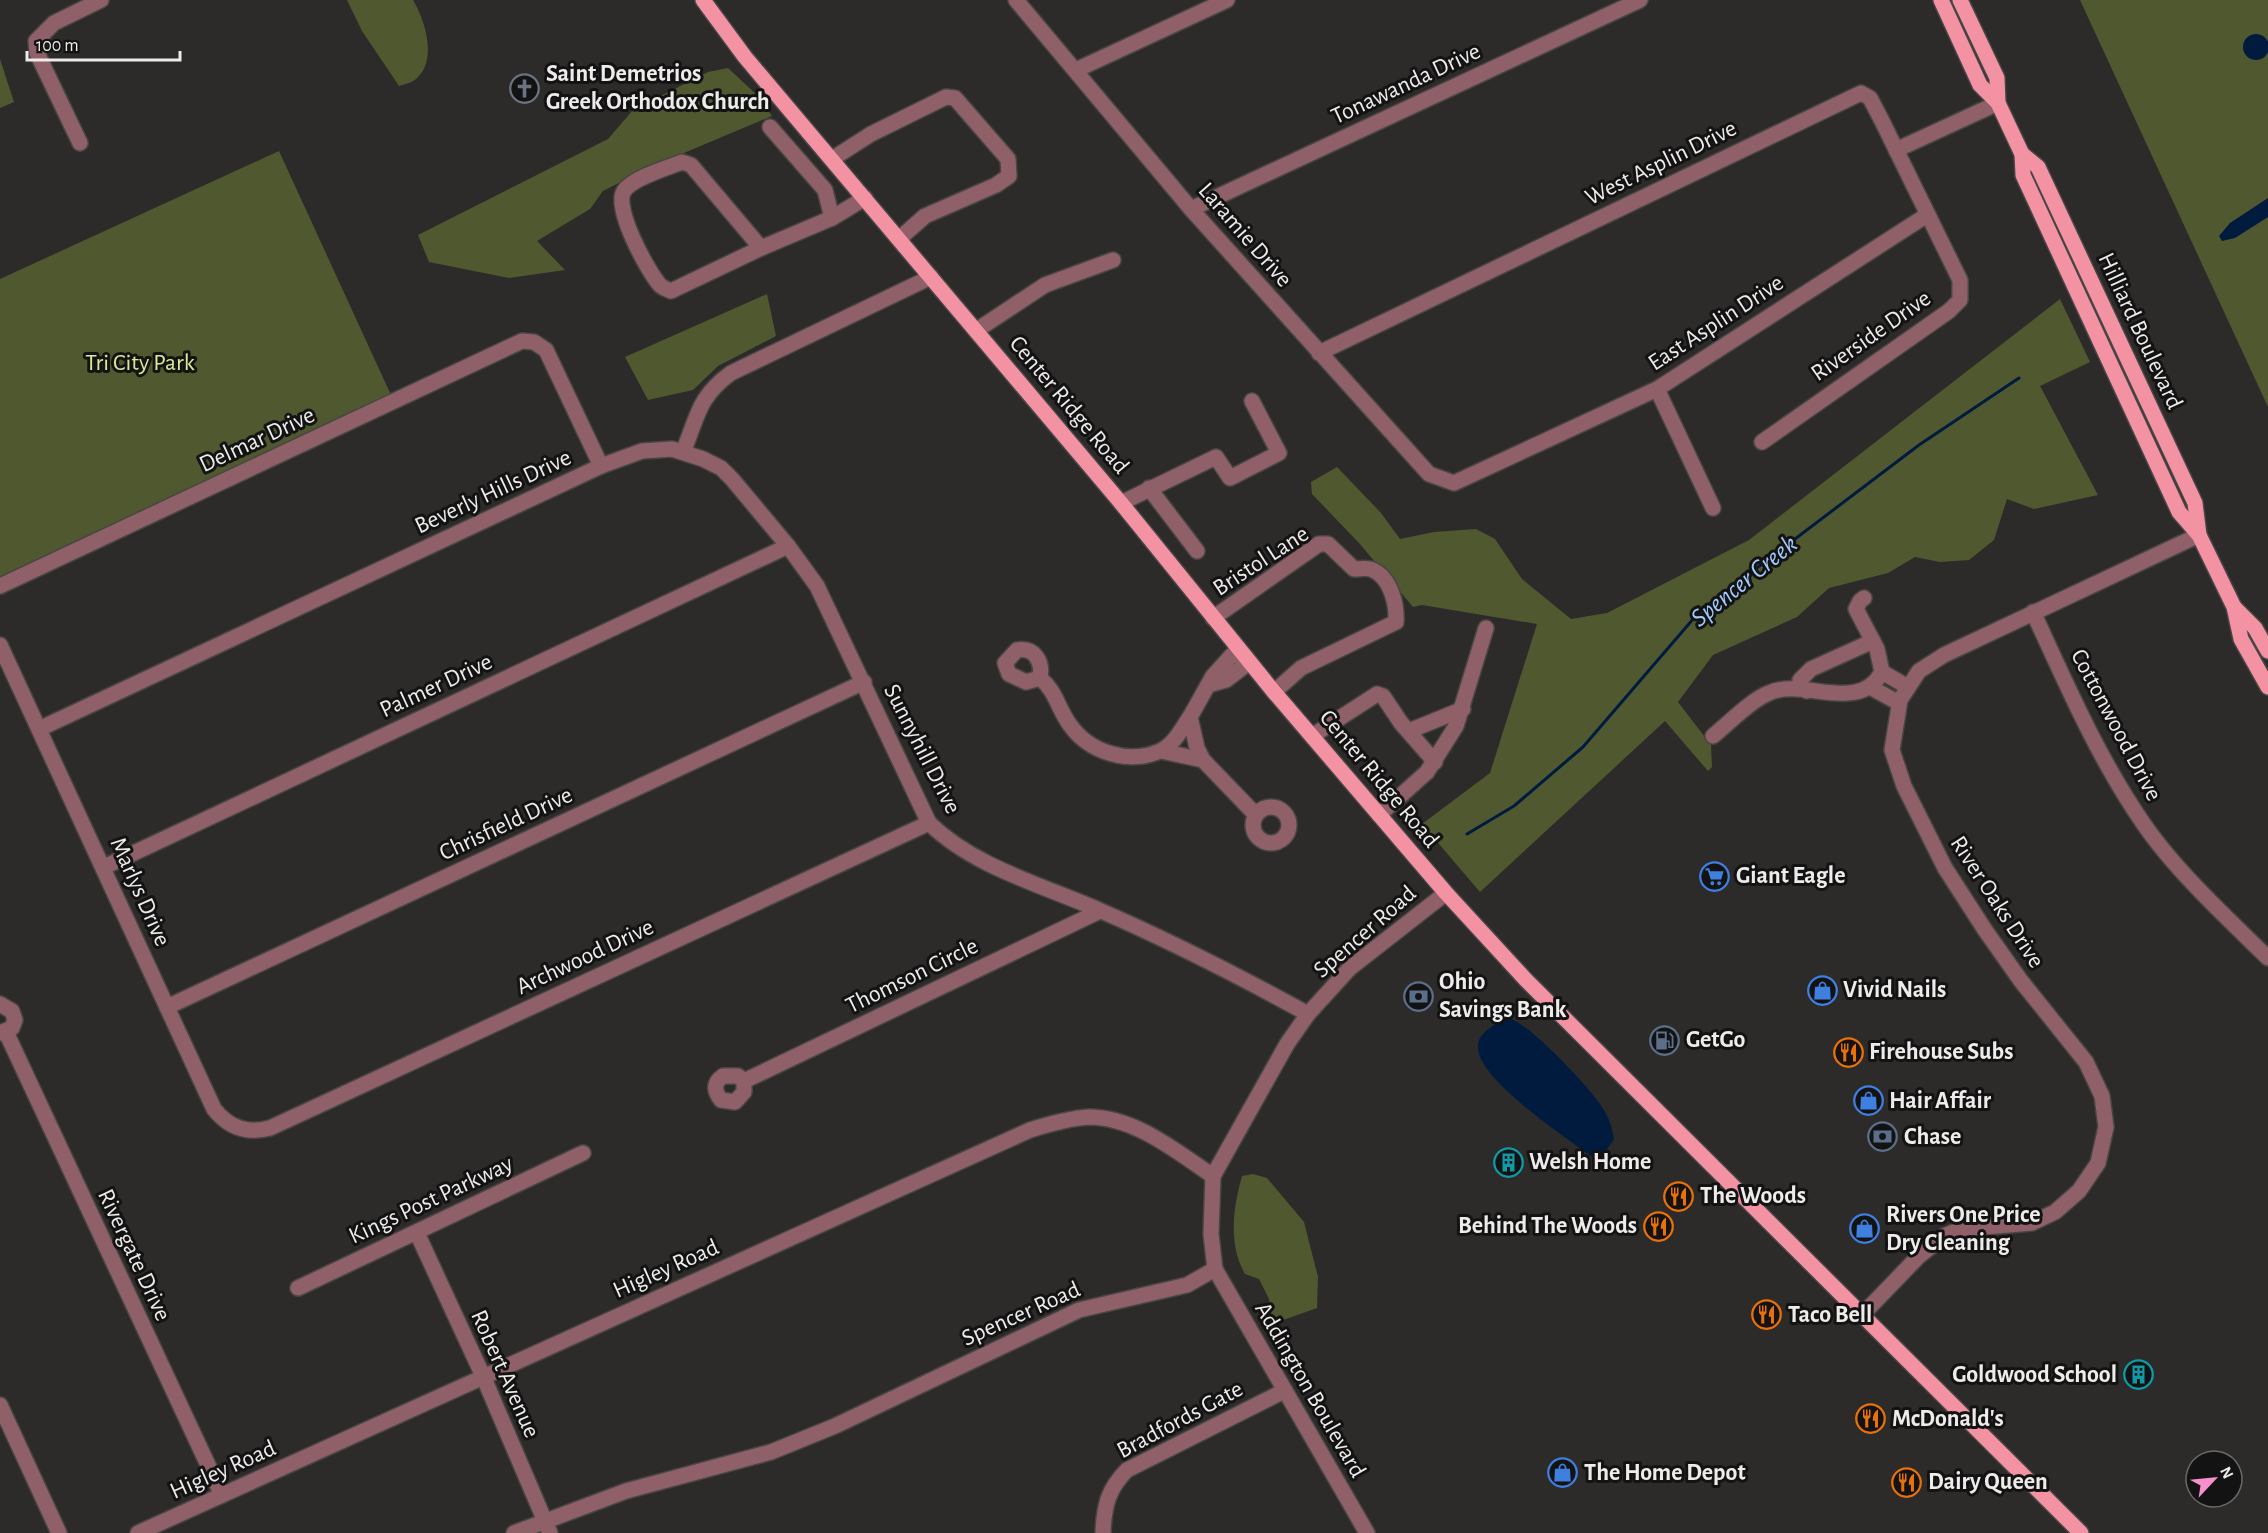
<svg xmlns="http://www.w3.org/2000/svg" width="2268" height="1533" viewBox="0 0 2268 1533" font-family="'Alegreya Sans',sans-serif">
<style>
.green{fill:#505830}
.water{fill:#001b3e}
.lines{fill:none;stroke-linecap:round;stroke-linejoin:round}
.stream{stroke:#001b3e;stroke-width:3}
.minor-casing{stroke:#484644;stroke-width:18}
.major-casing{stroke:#484644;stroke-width:18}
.minor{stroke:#8f6067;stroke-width:15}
.major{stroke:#f292a2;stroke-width:15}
.labels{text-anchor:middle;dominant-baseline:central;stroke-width:6;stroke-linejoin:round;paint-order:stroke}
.poi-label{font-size:24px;font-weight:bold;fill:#eeeceb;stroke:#141313;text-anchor:start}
.street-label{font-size:24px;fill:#eeeceb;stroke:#141313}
.park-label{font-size:24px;fill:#d9ea97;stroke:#141313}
.water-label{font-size:26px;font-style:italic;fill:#a1cbff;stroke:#141313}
</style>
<rect width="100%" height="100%" fill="#2d2b29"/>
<!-- green -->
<g class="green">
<path d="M 347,0 L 413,0 C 425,20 438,61 416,79 C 412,83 404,84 399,86 L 362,31 Z"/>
<polygon points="2080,0 2268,0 2268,407"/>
<polygon points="0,59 14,102 0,108"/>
<polygon points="728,68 759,97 772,116 646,169 603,191 590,209 537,241 565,270 509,278 429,262 418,235 608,139 633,110 708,72"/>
<polygon points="279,151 391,395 0,577 0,279"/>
<polygon points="767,294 776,336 718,366 693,390 648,400 625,357"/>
<polygon points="2060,299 2090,362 2040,386 2098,495 2034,509 2007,499 1994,540 1969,560 1940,562 1915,557 1888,573 1829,588 1797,617 1713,655 1678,702 1711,745 1712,767 1708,771 1665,721 1480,892 1422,824 1490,773 1537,624 1422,605 1413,607 1359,543 1312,494 1311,482 1337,467 1381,513 1400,539 1434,532 1476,529 1495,539 1522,579 1571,619 1607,613 1749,540"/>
<path d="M 1253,1174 L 1267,1178 L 1304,1222 L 1318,1277 L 1317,1308 L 1272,1324 L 1269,1299 L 1259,1279 L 1245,1274 C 1228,1244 1233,1208 1242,1176 Z"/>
</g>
<!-- water -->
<g class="water">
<circle cx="2256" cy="47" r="13"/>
<polygon points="2268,198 2268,217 2235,238 2222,241 2219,236 2230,223"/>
<path d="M 1508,1018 C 1527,1021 1588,1086 1600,1104 C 1608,1115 1612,1126 1614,1139 L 1600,1160 L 1597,1161 C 1571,1140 1474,1079 1478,1045 C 1479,1032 1498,1022 1508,1018 Z"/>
</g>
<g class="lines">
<!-- stream -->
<polyline class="stream" points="1467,834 1514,806 1583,747 1700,611 1919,445 2019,378"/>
<defs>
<g id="minor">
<polyline points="1016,0 1191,209 1429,474 1454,483 1657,389 1927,215"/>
<polyline points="1076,70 1227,0"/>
<polyline points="770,127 825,190 832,218"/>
<polyline points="80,143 37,53 36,41 54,23 101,0"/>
<polyline points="1896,150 1998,103"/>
<polyline points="832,159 871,134 946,97 955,98 1008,159 1009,176 996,185 925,216 900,238"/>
<path d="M 682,162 L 691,165 L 761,248 L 671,291 C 667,289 662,288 659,284 C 647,270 613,207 624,191 C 632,178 667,168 682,162 Z"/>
<polyline points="1191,209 1640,0"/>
<polyline points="761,248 832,218 865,198"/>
<polyline points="977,330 1045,285 1113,260"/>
<polyline points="1319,353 1861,93 1870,98 1882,121 1960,280 1960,300 1949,311 1762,442"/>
<polyline points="1657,389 1713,508"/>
<path d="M 683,452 C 698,416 698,397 731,373 L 931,277"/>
<polyline points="1149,488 1197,551"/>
<polyline points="1121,503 1216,457 1230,478 1279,453 1252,401"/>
<polyline points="0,586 522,341 534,342 546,350 601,466"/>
<path d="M 2033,612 C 2066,683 2098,758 2143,823 C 2175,870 2227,918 2268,958"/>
<path d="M 1213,618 L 1319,544 L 1328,544 L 1354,569 C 1360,569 1368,567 1373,570 C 1391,578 1397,605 1396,622 L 1301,668 L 1274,692"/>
<path d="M 0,645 L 214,1109 C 229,1128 247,1134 270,1128 L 929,823"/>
<path d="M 1017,650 C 1035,647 1043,662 1040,678 L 1026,682 L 1009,674 L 1005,663 Z"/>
<polyline points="1882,672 1908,687"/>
<path d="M 1040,678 C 1056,691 1058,709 1070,725 C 1089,752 1128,765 1160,751 C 1174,745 1182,728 1190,717"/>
<polyline points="1208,685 1226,680 1243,667 1245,656 1232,655 1213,676 1190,717 1197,748 1203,760 1256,815"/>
<polyline points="1870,687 1899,703"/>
<polyline points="1807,691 1801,687 1800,680 1811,669 1873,641"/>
<path d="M 39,729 L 601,466 L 642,451 L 672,449 L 703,459 L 721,468 L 732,479 L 788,546 L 817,586 L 929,823 C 974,867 1042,885 1099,910 C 1170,941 1239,976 1308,1014"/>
<polyline points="1409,731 1463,709"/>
<polyline points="1312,736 1377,694 1383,696 1401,723 1435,762"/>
<path d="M 1713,736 C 1729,723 1751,700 1769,693 C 1803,677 1859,715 1882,672 L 1877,649 L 1856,609 L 1860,601 L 1864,598"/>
<polyline points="1161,751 1203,760"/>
<circle cx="1271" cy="825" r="18"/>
<polyline points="1379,815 1427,772 1456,726 1486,628"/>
<polyline points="104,867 788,546"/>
<polyline points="0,1004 12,1011 15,1020 12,1028 0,1033"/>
<polyline points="167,1007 864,682"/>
<polyline points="6,1032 222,1495"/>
<path d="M 744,1081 L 744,1092 L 735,1102 L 721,1100 C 714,1091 713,1083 723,1076 L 738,1076 L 744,1081 L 1100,911"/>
<polyline points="417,1233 483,1376 550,1533"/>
<polyline points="298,1288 583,1153"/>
<polyline points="1862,1315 1918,1257 1944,1236 1961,1229 2032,1223 2055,1212 2079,1191 2098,1163 2106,1127 2102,1096 2086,1062 2021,981 1985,930 1945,868 1904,786 1892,750 1900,700 1919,671 1944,655 2199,535"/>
<polyline points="0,1405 59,1533"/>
<path d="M 138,1533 L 1030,1130 C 1049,1124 1069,1118 1089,1117 C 1135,1117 1177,1152 1213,1176"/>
<polyline points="514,1533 626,1491 771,1452 835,1426 1079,1310 1187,1285 1215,1269"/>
<path d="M 1103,1533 C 1104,1506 1108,1489 1127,1470 L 1284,1391"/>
<polyline points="1367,1533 1215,1269 1211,1234 1213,1176 1287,1044 1308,1014 1350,968 1446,893"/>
</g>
<g id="major">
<polyline points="703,0 745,57 1121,503 1274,692 1446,893 1526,980 2081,1533"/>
<polyline points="1941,0 1980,85 1998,103 2022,154 2023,175 2179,512 2199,535 2234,607 2241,639 2268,687"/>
<polyline points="1960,0 1997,78 1998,103"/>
<polyline points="2022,154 2038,167 2195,503 2199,535"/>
<polyline points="2234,607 2255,628 2268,651"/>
</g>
</defs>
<!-- minor casing -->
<use href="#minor" class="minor-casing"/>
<!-- major casing -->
<use href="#major" class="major-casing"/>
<!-- minor -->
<use href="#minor" class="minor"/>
<!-- major -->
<use href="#major" class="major"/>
</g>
<!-- icons -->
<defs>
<symbol id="church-ring" viewBox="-11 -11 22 22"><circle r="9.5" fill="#141313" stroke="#6b7280" stroke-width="1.5"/><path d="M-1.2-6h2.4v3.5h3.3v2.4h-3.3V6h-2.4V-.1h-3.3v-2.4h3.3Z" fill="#6b7280"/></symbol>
<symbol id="supermarket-ring" viewBox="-11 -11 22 22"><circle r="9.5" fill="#141313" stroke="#3f7fe0" stroke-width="1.5"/><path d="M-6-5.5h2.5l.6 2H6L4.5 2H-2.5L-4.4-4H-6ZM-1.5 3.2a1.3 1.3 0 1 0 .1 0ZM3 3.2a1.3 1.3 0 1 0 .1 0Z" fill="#3f7fe0"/></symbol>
<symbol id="shop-ring" viewBox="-11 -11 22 22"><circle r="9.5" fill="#141313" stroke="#3f7fe0" stroke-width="1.5"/><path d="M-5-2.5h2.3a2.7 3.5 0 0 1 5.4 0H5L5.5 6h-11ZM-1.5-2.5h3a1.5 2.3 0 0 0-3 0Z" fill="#3f7fe0"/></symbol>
<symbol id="bank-ring" viewBox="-11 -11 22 22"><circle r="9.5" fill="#141313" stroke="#5c6f8a" stroke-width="1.5"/><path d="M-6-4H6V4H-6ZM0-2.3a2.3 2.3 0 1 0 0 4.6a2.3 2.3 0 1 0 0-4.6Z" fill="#5c6f8a"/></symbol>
<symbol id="fuel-ring" viewBox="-11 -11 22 22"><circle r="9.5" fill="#141313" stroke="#5c6f8a" stroke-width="1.5"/><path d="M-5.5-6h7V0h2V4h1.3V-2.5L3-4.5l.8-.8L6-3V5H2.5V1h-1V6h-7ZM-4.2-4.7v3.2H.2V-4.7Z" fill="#5c6f8a"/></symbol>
<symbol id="restaurant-ring" viewBox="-11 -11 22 22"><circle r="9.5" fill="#141313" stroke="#e8710a" stroke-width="1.5"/><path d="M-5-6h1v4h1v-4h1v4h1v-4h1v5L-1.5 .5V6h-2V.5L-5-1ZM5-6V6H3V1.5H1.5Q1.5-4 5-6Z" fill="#e8710a"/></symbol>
<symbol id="building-ring" viewBox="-11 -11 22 22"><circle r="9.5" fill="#141313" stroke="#0f9aa8" stroke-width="1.5"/><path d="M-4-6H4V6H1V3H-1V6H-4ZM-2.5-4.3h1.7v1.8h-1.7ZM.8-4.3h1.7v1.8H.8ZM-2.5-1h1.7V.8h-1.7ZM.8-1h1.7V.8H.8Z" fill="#0f9aa8"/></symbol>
</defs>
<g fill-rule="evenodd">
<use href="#church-ring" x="508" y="72" width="33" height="33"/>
<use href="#supermarket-ring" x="1698" y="860" width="33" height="33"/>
<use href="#shop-ring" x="1806" y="974" width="33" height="33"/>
<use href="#bank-ring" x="1402" y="980" width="33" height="33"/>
<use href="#fuel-ring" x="1648" y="1024" width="33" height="33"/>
<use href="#restaurant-ring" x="1832" y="1036" width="33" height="33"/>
<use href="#shop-ring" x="1852" y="1084" width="33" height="33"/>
<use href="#bank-ring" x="1866" y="1120" width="33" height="33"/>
<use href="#building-ring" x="1492" y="1146" width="33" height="33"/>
<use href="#restaurant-ring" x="1662" y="1180" width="33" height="33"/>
<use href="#restaurant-ring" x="1642" y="1210" width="33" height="33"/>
<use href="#shop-ring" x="1848" y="1212" width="33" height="33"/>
<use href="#restaurant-ring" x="1750" y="1298" width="33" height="33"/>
<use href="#building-ring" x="2122" y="1358" width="33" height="33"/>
<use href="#restaurant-ring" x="1854" y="1402" width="33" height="33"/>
<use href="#shop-ring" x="1546" y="1456" width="33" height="33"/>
<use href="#restaurant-ring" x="1890" y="1466" width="33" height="33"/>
</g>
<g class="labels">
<!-- poi labels -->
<g class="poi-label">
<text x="546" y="74">Saint Demetrios<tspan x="546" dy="28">Greek Orthodox Church</tspan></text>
<text x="1736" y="876">Giant Eagle</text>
<text x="1439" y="982">Ohio<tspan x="1439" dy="28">Savings Bank</tspan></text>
<text x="1843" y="990">Vivid Nails</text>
<text x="1686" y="1040">GetGo</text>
<text x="1869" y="1052">Firehouse Subs</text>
<text x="1889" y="1101">Hair Affair</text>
<text x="1904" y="1137">Chase</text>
<text x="1529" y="1162">Welsh Home</text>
<text x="1700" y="1196">The Woods</text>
<text x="1886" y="1215">Rivers One Price<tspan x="1886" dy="28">Dry Cleaning</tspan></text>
<text x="1637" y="1226" text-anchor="end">Behind The Woods</text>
<text x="1788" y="1315">Taco Bell</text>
<text x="2117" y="1375" text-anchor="end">Goldwood School</text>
<text x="1892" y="1419">McDonald's</text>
<text x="1584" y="1473">The Home Depot</text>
<text x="1928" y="1482">Dairy Queen</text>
</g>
<!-- street labels -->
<g class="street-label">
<text transform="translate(1406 84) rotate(-25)">Tonawanda Drive</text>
<text transform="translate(1661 163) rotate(-26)">West Asplin Drive</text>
<text transform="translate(1245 235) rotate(49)">Laramie Drive</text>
<text transform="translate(1716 323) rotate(-33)">East Asplin Drive</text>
<text transform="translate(2140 331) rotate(65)">Hilliard Boulevard</text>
<text transform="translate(1871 336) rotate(-35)">Riverside Drive</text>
<text transform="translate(1069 405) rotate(50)">Center Ridge Road</text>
<text transform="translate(257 440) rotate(-25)">Delmar Drive</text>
<text transform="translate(493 492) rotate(-25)">Beverly Hills Drive</text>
<text transform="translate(1261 561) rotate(-33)">Bristol Lane</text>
<text transform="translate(436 686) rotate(-25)">Palmer Drive</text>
<text transform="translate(2116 725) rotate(62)">Cottonwood Drive</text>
<text transform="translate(922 749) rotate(63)">Sunnyhill Drive</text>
<text transform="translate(1379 779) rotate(50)">Center Ridge Road</text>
<text transform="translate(506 824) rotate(-25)">Chrisfield Drive</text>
<text transform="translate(140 892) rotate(66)">Marlys Drive</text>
<text transform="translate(1997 902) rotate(57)">River Oaks Drive</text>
<text transform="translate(1365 932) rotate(-41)">Spencer Road</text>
<text transform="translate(585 957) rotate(-25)">Archwood Drive</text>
<text transform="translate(912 976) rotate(-26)">Thomson Circle</text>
<text transform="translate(431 1200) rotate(-25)">Kings Post Parkway</text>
<text transform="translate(134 1255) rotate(65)">Rivergate Drive</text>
<text transform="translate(666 1269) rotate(-24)">Higley Road</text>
<text transform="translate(1021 1314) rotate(-24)">Spencer Road</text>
<text transform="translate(505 1374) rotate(66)">Robert Avenue</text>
<text transform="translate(1310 1390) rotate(60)">Addington Boulevard</text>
<text transform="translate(1180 1420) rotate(-28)">Bradfords Gate</text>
<text transform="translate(223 1470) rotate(-24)">Higley Road</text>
</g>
<!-- park labels -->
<g class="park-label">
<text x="140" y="363">Tri City Park</text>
</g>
<!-- water labels -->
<g class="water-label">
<text transform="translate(1744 581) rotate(-39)">Spencer Creek</text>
</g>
</g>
<!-- north arrow -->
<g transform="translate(2214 1479) rotate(64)"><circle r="28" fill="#141313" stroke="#6b6a69" stroke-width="1.5"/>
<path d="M0-4.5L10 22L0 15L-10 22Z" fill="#f890cc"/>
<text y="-9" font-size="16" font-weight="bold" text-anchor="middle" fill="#eeeceb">N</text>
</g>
<!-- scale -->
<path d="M27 51v9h153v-9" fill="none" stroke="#eeeceb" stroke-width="3"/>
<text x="36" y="51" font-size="18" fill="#eeeceb" stroke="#141313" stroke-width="4.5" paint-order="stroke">100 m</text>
</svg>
